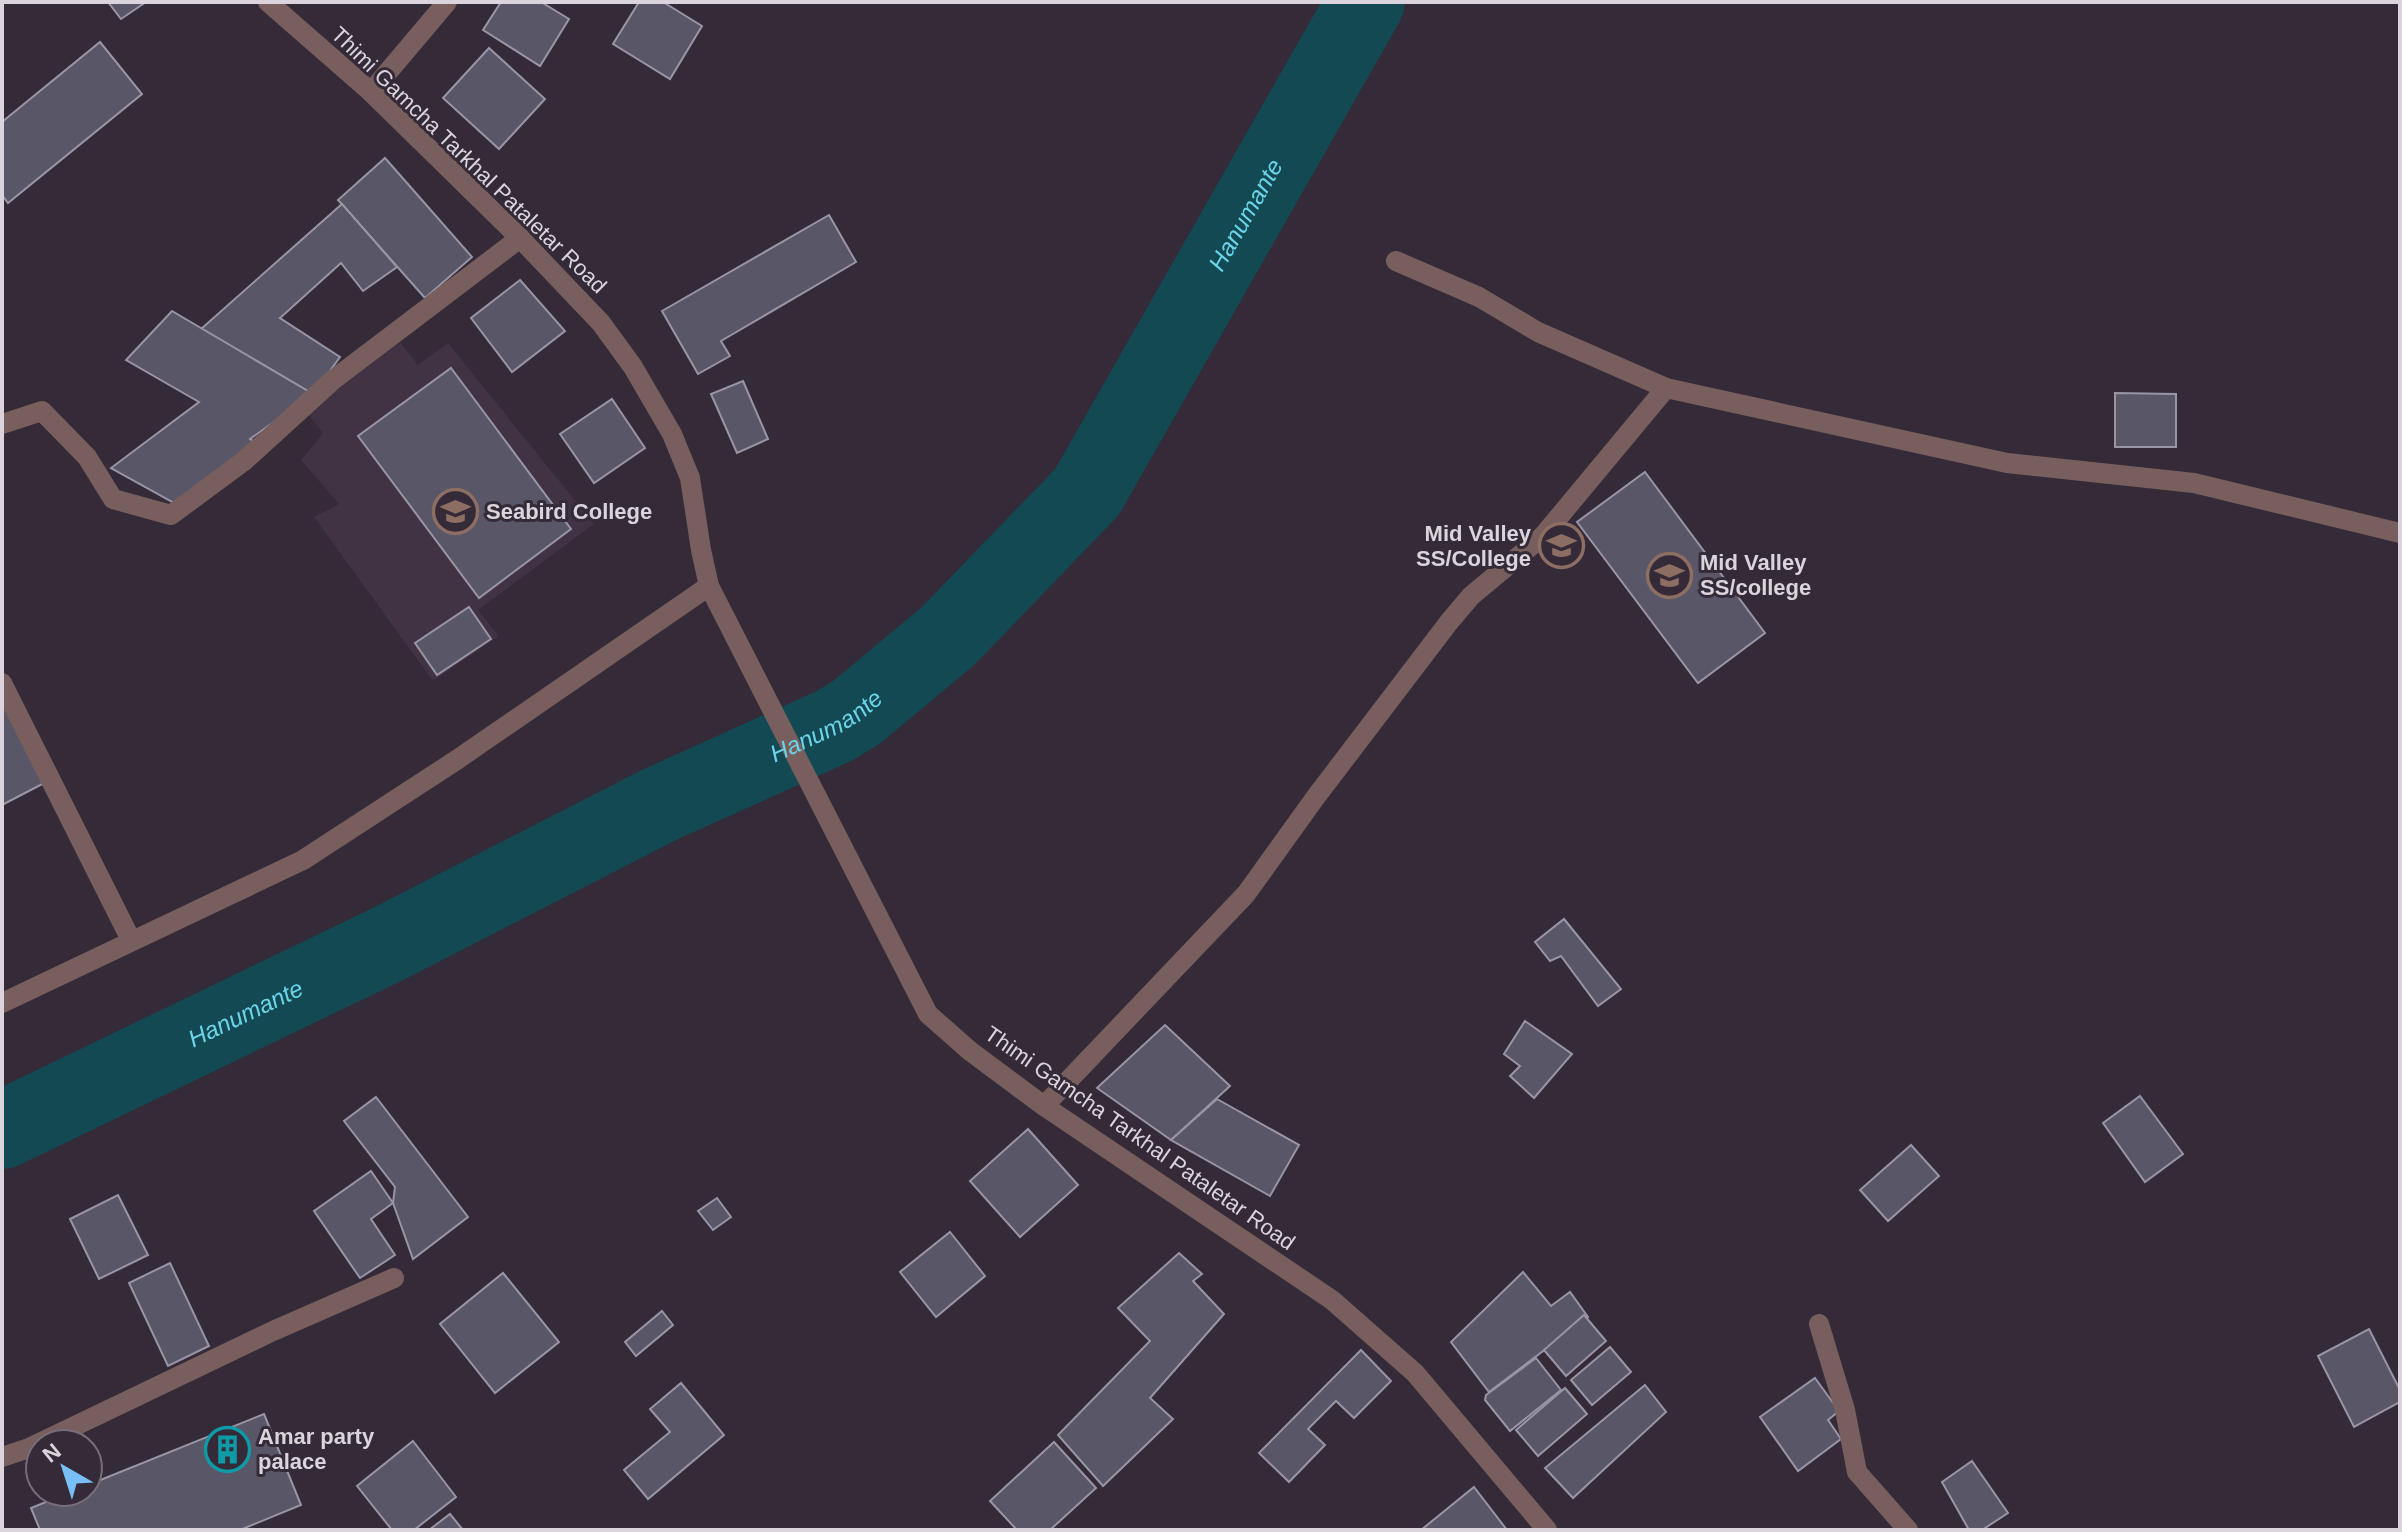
<svg xmlns="http://www.w3.org/2000/svg" width="2402" height="1532" viewBox="0 0 2402 1532" font-family="Arial,sans-serif">
<style>
.built{fill:#413244}
.lines{fill:none;stroke-linecap:round;stroke-linejoin:round}
.river{stroke:#124953;stroke-width:78}
.building{fill:#585667;stroke:#9895a7;stroke-width:2}
.minor{stroke:#785f5e;stroke-width:20}
.labels{text-anchor:middle;dominant-baseline:central;stroke-width:6;stroke-linejoin:round;paint-order:stroke}
.street-label{font-size:22px;fill:#dbd4dc;stroke:#352a37}
.poi-label{font-size:22px;font-weight:bold;fill:#dbd4dc;stroke:#352a37;text-anchor:start}
.water-label{font-size:24px;font-style:italic;fill:#6bd4e9;stroke:#352a37}
</style>
<rect width="100%" height="100%" fill="#352a37"/>
<!-- built -->
<polygon class="built" points="400,342 418,365 448,343 594,524 478,610 499,636 433,681 314,517 339,504 301,460 323,433 307,413"/>
<g class="lines">
<!-- river -->
<path class="river" id="s1" d="M 2,1130 L 388,944 L 659,805 L 834,726 L 857,712 L 948,636 L 1087,492 L 1366,2"/>
</g>
<!-- building -->
<g class="building">
<polygon points="108,2 146,2 121,19"/>
<polygon points="501,2 541,2 569,19 540,66 483,30"/>
<polygon points="639,2 663,2 702,26 670,79 613,44"/>
<polygon points="100,42 142,94 8,203 2,195 2,122"/>
<polygon points="489,48 545,99 499,149 443,98"/>
<polygon points="385,158 472,257 425,298 338,200"/>
<polygon points="342,204 397,267 363,291 341,263 280,318 340,357 313,394 201,329"/>
<polygon points="829,215 856,262 721,341 730,356 698,374 662,311"/>
<polygon points="520,280 565,331 512,372 471,318"/>
<polygon points="172,311 313,394 250,439 259,445 176,504 111,468 199,402 126,360"/>
<polygon points="451,368 571,529 479,598 358,436"/>
<polygon points="743,381 768,439 737,453 711,394"/>
<polygon points="2115,393 2176,394 2176,447 2115,447"/>
<polygon points="612,399 645,448 594,483 560,434"/>
<polygon points="1645,472 1765,633 1698,683 1577,522"/>
<polygon points="469,607 491,639 437,675 415,643"/>
<polygon points="2,692 50,780 2,805"/>
<polygon points="1564,919 1621,989 1598,1006 1561,956 1550,961 1535,942"/>
<polygon points="1525,1021 1572,1054 1534,1098 1510,1076 1520,1066 1504,1054"/>
<polygon points="1165,1025 1230,1086 1171,1140 1097,1088"/>
<polygon points="2140,1096 2183,1154 2145,1182 2103,1123"/>
<polygon points="376,1097 468,1217 413,1259 393,1203 395,1187 344,1121"/>
<polygon points="1217,1099 1299,1145 1270,1196 1171,1140"/>
<polygon points="1028,1129 1078,1185 1020,1237 970,1181"/>
<polygon points="1911,1145 1939,1176 1888,1221 1860,1190"/>
<polygon points="371,1171 393,1203 371,1219 395,1255 360,1278 314,1211"/>
<polygon points="118,1195 148,1255 99,1279 70,1219"/>
<polygon points="717,1198 731,1217 713,1230 698,1211"/>
<polygon points="950,1232 985,1276 936,1317 900,1272"/>
<polygon points="1179,1253 1202,1274 1193,1281 1224,1314 1150,1398 1173,1419 1103,1486 1058,1435 1150,1341 1118,1308"/>
<polygon points="170,1263 209,1346 168,1366 129,1283"/>
<polygon points="1523,1272 1551,1306 1570,1292 1588,1317 1489,1392 1451,1342"/>
<polygon points="503,1273 559,1342 495,1393 440,1324"/>
<polygon points="662,1311 673,1325 636,1356 625,1342"/>
<polygon points="1584,1315 1606,1341 1566,1376 1544,1350"/>
<polygon points="2369,1329 2400,1390 2400,1402 2354,1427 2318,1356"/>
<polygon points="1610,1347 1631,1372 1592,1405 1571,1380"/>
<polygon points="1361,1350 1391,1381 1354,1418 1336,1401 1308,1429 1325,1445 1289,1482 1259,1453"/>
<polygon points="1536,1358 1561,1390 1510,1431 1485,1400 1486,1395"/>
<polygon points="1815,1378 1839,1411 1828,1420 1841,1439 1798,1471 1760,1417"/>
<polygon points="681,1383 724,1435 648,1499 624,1470 670,1432 650,1409"/>
<polygon points="1645,1385 1666,1412 1573,1498 1545,1468"/>
<polygon points="1565,1388 1587,1414 1538,1456 1516,1430"/>
<polygon points="264,1414 301,1505 240,1530 40,1530 31,1508 70,1492 88,1492 88,1485"/>
<polygon points="413,1441 456,1497 414,1530 392,1530 357,1486"/>
<polygon points="1054,1442 1096,1488 1050,1530 1017,1530 990,1501"/>
<polygon points="1972,1461 2008,1513 1982,1530 1969,1530 1942,1482"/>
<polygon points="1474,1487 1507,1530 1421,1530"/>
<polygon points="450,1514 463,1530 429,1530"/>
</g>
<g class="lines">
<!-- minor -->
<g class="minor">
<polyline points="268,2 371,92 520,238 601,323 633,367 672,434 690,478 701,550 709,586 928,1014 970,1051 1044,1106 1332,1300 1415,1373 1547,1530"/>
<polyline points="371,92 447,2"/>
<polyline points="1396,261 1479,297 1538,332 1666,388 2007,463 2194,483 2400,533"/>
<polyline points="2,424 42,411 87,457 113,499 171,515 244,461 333,380 520,238"/>
<polyline points="2,683 131,940"/>
<polyline points="2,1003 303,860 458,759 709,586"/>
<polyline points="1044,1106 1246,894 1315,798 1449,622 1471,596 1543,536 1666,388"/>
<polyline points="1819,1324 1845,1410 1857,1472 1908,1530"/>
<polyline points="2,1457 29,1448 273,1331 394,1278"/>
</g>
</g>
<!-- icons -->
<defs>
<symbol id="university-ring" viewBox="-11 -11 22 22"><circle r="9.5" fill="#352a37" stroke="#8d6e63" stroke-width="1.5"/><path d="M0-5L7-2L0 1L-7-2ZM-4 1L0 2.5L4 1V4Q0 6-4 4Z" fill="#8d6e63"/></symbol>
<symbol id="building-ring" viewBox="-11 -11 22 22"><circle r="9.5" fill="#352a37" stroke="#0f9aa8" stroke-width="1.5"/><path d="M-4-6H4V6H1V3H-1V6H-4ZM-2.5-4.3h1.7v1.8h-1.7ZM.8-4.3h1.7v1.8H.8ZM-2.5-1h1.7V.8h-1.7ZM.8-1h1.7V.8H.8Z" fill="#0f9aa8"/></symbol>
</defs>
<g fill-rule="evenodd">
<use href="#university-ring" x="430" y="486" width="51" height="51"/>
<use href="#university-ring" x="1536" y="520" width="51" height="51"/>
<use href="#university-ring" x="1644" y="550" width="51" height="51"/>
<use href="#building-ring" x="202" y="1424" width="51" height="51"/>
</g>
<g class="labels">
<!-- street labels -->
<g class="street-label">
<text transform="translate(469 160) rotate(44)">Thimi Gamcha Tarkhal Pataletar Road</text>
<text transform="translate(1140 1138) rotate(35)">Thimi Gamcha Tarkhal Pataletar Road</text>
</g>
<!-- poi labels -->
<g class="poi-label">
<text x="486" y="511">Seabird College</text>
<text x="1531" y="533" text-anchor="end">Mid Valley<tspan x="1531" dy="25">SS/College</tspan></text>
<text x="1700" y="562">Mid Valley<tspan x="1700" dy="25">SS/college</tspan></text>
<text x="258" y="1436">Amar party<tspan x="258" dy="25">palace</tspan></text>
</g>
<!-- water labels -->
<g class="water-label">
<text stroke="none"><textPath href="#s1" startOffset="1590">Hanumante</textPath></text>
<text stroke="none"><textPath href="#s1" startOffset="918">Hanumante</textPath></text>
<text stroke="none"><textPath href="#s1" startOffset="270">Hanumante</textPath></text>
</g>
</g>
<!-- border -->
<rect width="2402" height="1532" fill="none" stroke="#dbd4dc" stroke-width="8"/>
<!-- north arrow -->
<g transform="translate(64 1468) rotate(321)"><circle r="38" fill="#352a37" stroke="#776e79" stroke-width="2"/>
<path d="M0-6L14 30L0 20L-14 30Z" fill="#78bff7"/>
<text y="-12" font-size="22" font-weight="bold" text-anchor="middle" fill="#dbd4dc">N</text>
</g>
</svg>
